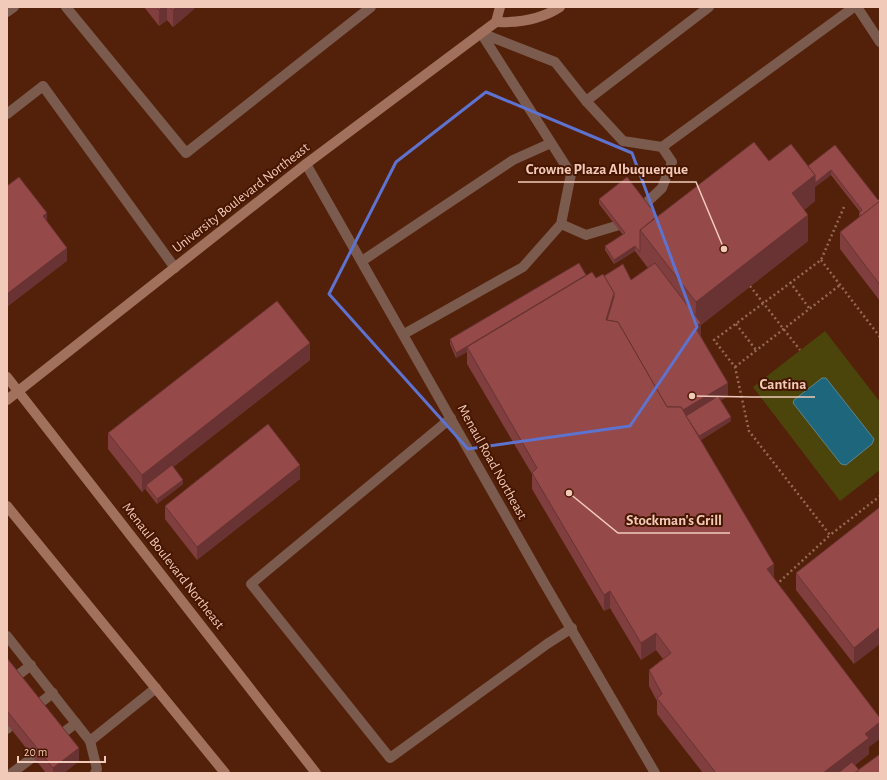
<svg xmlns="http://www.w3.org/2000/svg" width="887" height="780" viewBox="0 0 887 780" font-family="'Alegreya Sans',sans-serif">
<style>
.green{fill:#4b450b}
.water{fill:#1d667c;stroke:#5d848f}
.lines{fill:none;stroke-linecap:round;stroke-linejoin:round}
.path{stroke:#966955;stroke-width:2.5;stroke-dasharray:2 3;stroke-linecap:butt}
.service{stroke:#7a5b4e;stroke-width:10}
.minor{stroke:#7a5b4e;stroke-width:10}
.secondary{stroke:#a2715d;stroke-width:10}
.wall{fill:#803f3e}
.shaded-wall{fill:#683332}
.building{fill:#954948;stroke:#683332}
.marked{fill:none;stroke:#5d73cf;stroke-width:3;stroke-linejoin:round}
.labels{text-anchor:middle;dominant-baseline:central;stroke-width:4;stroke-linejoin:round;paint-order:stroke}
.street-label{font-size:14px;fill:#f2caba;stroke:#471601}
.leader{fill:none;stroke:#f2caba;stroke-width:1.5}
.callout-dot{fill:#f2caba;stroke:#471601;stroke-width:1.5}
.callout-label{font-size:15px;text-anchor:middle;font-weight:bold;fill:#f2caba;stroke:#471601;stroke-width:4;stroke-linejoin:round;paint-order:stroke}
</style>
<rect width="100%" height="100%" fill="#53210a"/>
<!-- green -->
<polygon class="green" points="825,331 880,402 880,470 840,501 753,387"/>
<!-- water -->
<polygon class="water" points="822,378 826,378 874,439 872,444 846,465 841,464 793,403 794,400"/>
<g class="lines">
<!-- path -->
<g class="path">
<polyline points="844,207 821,260 714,340 735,367 749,431 830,535 880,496"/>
<polyline points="821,260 880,337"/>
<polyline points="790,282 809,308"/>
<polyline points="750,286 800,350"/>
<polyline points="736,324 756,350"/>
<polyline points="735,367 840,285"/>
<polyline points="776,585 830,535"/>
</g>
<!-- service -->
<g class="service">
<polyline points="66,7 186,153 371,7"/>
<polyline points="857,7 880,42"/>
<polyline points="7,12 14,7"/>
<polyline points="586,101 709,7"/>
<polyline points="7,114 43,86 175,268"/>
<polyline points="662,147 854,7"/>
<polyline points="362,261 513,160 551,143"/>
<polyline points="404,334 523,267 561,224 571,174 481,33 555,62 586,101 623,141 662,147 672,162 662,188 644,205 616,226 586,235 561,224"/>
<polyline points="451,418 251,584 390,758 547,644 572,628"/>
<polyline points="7,636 90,741 156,688"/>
<polyline points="13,679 31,665"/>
<polyline points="36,706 53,693"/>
<polyline points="7,729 9,727"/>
<polyline points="59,736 76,723"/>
<polyline points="90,741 97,769 95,773"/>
<polyline points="12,773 33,757"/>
</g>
<!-- minor -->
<polyline class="minor" points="306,164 543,581 655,773"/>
<!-- secondary -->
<g class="secondary">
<path d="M 496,22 C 519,23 540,20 560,7"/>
<polyline points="7,377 316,773"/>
<polyline points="7,400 306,164 496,22 500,7"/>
<polyline points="7,506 225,773"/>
</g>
</g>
<!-- wall -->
<g class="wall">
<polygon points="144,7 194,7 194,9 173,27 167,20 159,26"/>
<polygon points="835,145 878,200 880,198 880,301 840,249 840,232 859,218 859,213 860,212 831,175 815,187 815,201 804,210 808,241 701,325 701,336 728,396 720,401 731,421 701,440 774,579 869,747 869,754 855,765 859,770 880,773 703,773 657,714 657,701 649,686 649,670 663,659 656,650 641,660 610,608 604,611 532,489 532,474 467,364 467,352 456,358 450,344 450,339 586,275 596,278 604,276 631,280 648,268 635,251 614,264 605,250 605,246 623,235 599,204 599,199 657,216 769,161 808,166"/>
<polygon points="310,360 173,467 183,484 157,504 146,490 146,488 142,492 108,449 108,433"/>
<polygon points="300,479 197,560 165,519 165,506"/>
<polygon points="880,507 854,664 796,590 796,573"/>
<polygon points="7,658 79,761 64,773 46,773 7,724"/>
</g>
<!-- shaded-wall -->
<g class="shaded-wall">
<polygon points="162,7 167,7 167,20 159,26 159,10"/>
<polygon points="176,7 194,7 194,9 173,27 173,10"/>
<polygon points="831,170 831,175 815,187 815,201 792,220 792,193 815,175"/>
<polygon points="47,213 47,226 43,216"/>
<polygon points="808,215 808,241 701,325 701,336 695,340 696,302"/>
<polygon points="635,246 635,251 614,264 614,260"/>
<polygon points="67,248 67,261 7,307 7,294"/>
<polygon points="587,276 467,347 467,352 456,358 456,353"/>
<polygon points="614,293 614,310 610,324 606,320"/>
<polygon points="310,343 310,360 148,487 146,485 146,488 142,492 142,475"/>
<polygon points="728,383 728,396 683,422 681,410"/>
<polygon points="731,417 731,421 694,444 694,439"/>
<polygon points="300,465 300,479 197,560 197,547"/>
<polygon points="183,480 183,484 157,504 157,499"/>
<polygon points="774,564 774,581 767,569"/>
<polygon points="610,591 610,608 604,611 604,595"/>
<polygon points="880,627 880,644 854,664 854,648"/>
<polygon points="656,633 656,650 641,660 641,643"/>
<polygon points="880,722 880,739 869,747 869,754 844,773 823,773 865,734"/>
<polygon points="79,748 79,761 64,773 53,773 53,768"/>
</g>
<!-- building -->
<g class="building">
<polygon points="157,7 162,7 159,10"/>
<polygon points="170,7 176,7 173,10"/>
<polygon points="754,142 769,161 791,144 815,175 792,193 808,215 696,302 640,230"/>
<polygon points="835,145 878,200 880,198 880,201 861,216 859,213 862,210 831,170 815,183 815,175 808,166"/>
<polygon points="19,177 47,213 43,216 67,248 7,294 7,186"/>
<polygon points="627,177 657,216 640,230 640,252 635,246 614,260 605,246 625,233 599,199"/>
<polygon points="880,201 880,285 840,232"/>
<polygon points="579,263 586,275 456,353 450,339"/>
<polygon points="655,263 701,323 695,327 728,383 683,410 681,407 667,407 618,322 607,320 614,297 614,293 604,276 623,264 631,280"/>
<polygon points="592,272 596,278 603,274 614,293 606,320 618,322 667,407 681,407 774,564 767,569 880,718 880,722 865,734 869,738 823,773 716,773 657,698 662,694 649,670 671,653 656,633 641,643 610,591 604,595 532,473 537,468 467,347"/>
<polygon points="277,301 310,343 142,475 108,433"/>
<polygon points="718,396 731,417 699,436 686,416"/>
<polygon points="268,424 300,465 197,547 165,506"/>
<polygon points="172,465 183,480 157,499 146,485"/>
<polygon points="880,507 880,627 854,648 796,573"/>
<polygon points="7,658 79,748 53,768 7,711"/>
<polygon points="880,754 880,773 854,773"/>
<polygon points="852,762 859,770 854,773 838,773"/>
</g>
<!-- marked area -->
<path class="marked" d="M 486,92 L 632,153 L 697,327 L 630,426 L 468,449 L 329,294 L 396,162 Z"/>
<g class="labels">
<!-- street labels -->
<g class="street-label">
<text transform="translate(241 198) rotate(-38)">University Boulevard Northeast</text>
<text transform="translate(492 462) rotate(61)">Menaul Road Northeast</text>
<text transform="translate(173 566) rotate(52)">Menaul Boulevard Northeast</text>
</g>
</g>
<!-- callouts -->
<path class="leader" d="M724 249L696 182H518M692 396L752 397H815M569 493L618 533H730"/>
<g class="callout-dot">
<circle cx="724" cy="249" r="4"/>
<circle cx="692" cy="396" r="4"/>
<circle cx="569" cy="493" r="4"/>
</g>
<g class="callout-label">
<text x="607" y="174">Crowne Plaza Albuquerque</text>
<text x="783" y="389">Cantina</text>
<text x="674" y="525">Stockman's Grill</text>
</g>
<!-- border -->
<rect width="887" height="780" fill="none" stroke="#f2caba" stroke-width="16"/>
<!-- scale -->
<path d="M18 756v6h87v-6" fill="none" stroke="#f2caba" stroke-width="2"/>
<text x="24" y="756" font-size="12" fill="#f2caba" stroke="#471601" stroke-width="3" paint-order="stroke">20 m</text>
</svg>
